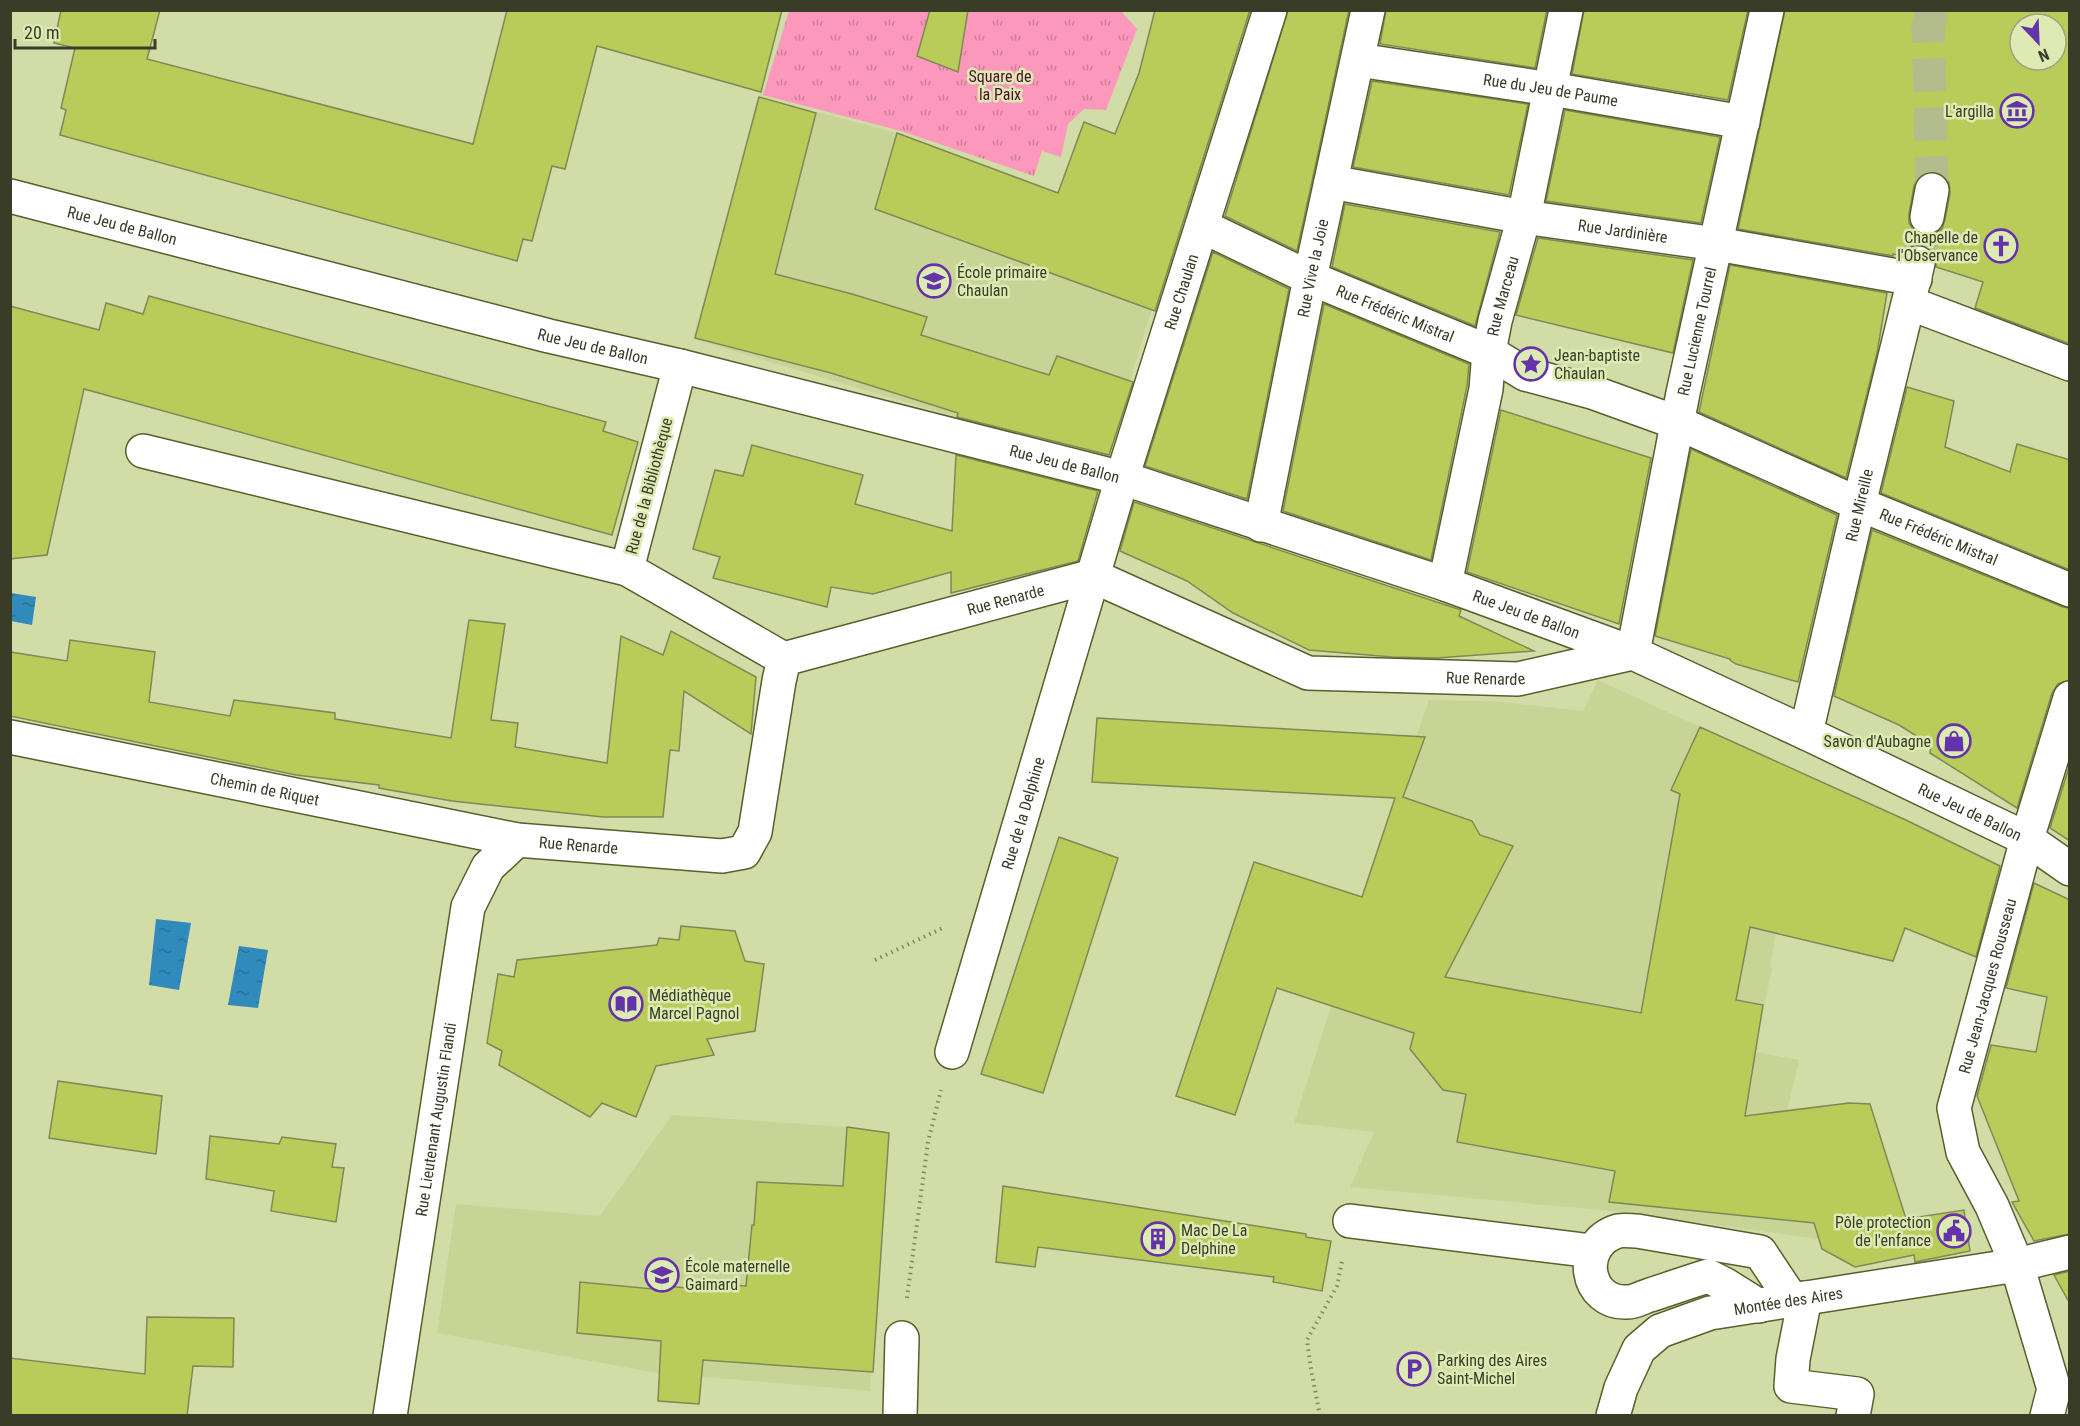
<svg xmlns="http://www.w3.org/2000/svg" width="2080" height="1426" viewBox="0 0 2080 1426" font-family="'Roboto Condensed',sans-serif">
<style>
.built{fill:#c8d496}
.park{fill:url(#park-tufts)}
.water{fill:url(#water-ripples)}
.building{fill:#b9cc5a;stroke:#7f8956;stroke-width:1.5;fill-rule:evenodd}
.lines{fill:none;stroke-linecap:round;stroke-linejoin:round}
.minor-tunnel{stroke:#b3bc8d;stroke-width:33;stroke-dasharray:33 16;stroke-linecap:butt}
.minor-casing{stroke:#575f2d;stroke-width:36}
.path{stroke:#808762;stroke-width:4;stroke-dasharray:1.5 4.5;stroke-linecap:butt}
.minor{stroke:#fff;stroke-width:33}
.labels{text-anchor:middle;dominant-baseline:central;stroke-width:5;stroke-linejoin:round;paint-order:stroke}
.park-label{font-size:16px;fill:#500c2c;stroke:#deeab3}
.street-label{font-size:16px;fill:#393d27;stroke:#deeab3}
.poi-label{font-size:16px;fill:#393d27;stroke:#deeab3;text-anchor:start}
</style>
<defs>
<pattern id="park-tufts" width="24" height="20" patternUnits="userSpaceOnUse" patternTransform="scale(1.5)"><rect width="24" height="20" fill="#fd98bd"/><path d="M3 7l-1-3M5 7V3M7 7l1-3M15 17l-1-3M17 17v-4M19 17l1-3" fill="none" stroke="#ce7d9a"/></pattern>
<pattern id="water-ripples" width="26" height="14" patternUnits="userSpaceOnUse" patternTransform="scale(1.5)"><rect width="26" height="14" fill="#308abc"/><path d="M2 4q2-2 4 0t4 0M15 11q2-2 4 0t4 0" fill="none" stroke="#2a7299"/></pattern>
</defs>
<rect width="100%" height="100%" fill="#d1dca6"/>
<!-- built -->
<g class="built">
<polygon points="759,97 897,133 1175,235 1105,461 693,339"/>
<polygon points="1598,680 1700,727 1671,790 1766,834 1776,933 1770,966 1772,968 1755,1052 1799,1060 1784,1125 1818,1239 1612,1211 1350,1187 1374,1132 1294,1123 1382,846 1379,845 1429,700 1493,701 1583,711"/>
<polygon points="672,1115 847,1127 889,1133 870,1391 657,1373 437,1333 456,1204 600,1216"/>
</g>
<!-- park -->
<polygon class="park" points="789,11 1121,11 1137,29 1106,110 1084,109 1068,124 1061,157 1042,151 1034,176 901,131 763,95"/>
<!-- water -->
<g class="water">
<polygon points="11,593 36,597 32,625 11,621"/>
<polygon points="156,919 191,923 179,990 149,985"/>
<polygon points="239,946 268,950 258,1008 228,1005"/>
</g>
<!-- building -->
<g class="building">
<polygon points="61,10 160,10 147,59 473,144 507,10 782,10 761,92 597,46 565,169 552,166 532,241 523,239 517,261 60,135 66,110 61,108 75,48 54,43"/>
<polygon points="930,10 968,10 958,72 917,56"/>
<polygon points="1155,10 1250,10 1155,311 875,209 897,133 1058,193 1084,122 1115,134 1139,73"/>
<polygon points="1288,10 1349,10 1297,251 1225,216"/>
<polygon points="1386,10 1547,10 1535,68 1380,44"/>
<polygon points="1584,10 1748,10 1728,100 1572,74"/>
<path d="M 1785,10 L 2070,10 L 2070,344 L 1975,308 L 1983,282 L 1936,267 L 1936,257 L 1930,249 L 1923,245 L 1912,245 L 1905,250 L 1901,256 L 1893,254 L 1893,256 L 1738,229 ZM 2020,24 L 2056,24 L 2056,60 L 2020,60 ZM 1926,172 L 1936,172 L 1945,176 L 1949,183 L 1950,193 L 1945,220 L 1942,229 L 1934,234 L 1924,235 L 1914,231 L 1909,223 L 1909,214 L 1914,186 L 1918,177 Z"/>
<polygon points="1372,81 1528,104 1509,195 1353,167"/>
<polygon points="759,97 816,113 775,274 852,294 927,317 921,335 1049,375 1057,356 1133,382 1109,455 957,417 958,413 831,373 695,338"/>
<polygon points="1565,110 1720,137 1701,223 1546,201"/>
<polygon points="1345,204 1500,232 1475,326 1332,267"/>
<polygon points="1538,238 1693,260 1673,353 1516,315"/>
<polygon points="1213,252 1289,289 1247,499 1145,466"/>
<polygon points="1730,265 1887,293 1877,353 1846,478 1699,412"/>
<polygon points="149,296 606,422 603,431 638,442 612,535 84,389 47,555 10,559 10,306 99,330 106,303 143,314"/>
<polygon points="1324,304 1469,364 1467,386 1431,560 1283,511"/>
<polygon points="1907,387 1954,401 1945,447 2010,472 2017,444 2070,460 2070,570 1881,493"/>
<polygon points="1501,410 1651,458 1619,624 1467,572"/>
<polygon points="752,445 863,475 855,504 952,531 956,455 1098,491 1078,561 951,593 951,572 873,594 831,587 827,607 713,578 720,557 693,549 715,470 743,476"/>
<polygon points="1691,449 1837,515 1798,682 1736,664 1730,660 1730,659 1655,636"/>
<polygon points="1134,502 1461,610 1459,616 1534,651 1437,658 1392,657 1309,650 1233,613 1187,581 1120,551"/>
<polygon points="1872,530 2063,607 2070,608 2070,680 2058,684 2052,693 2017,808 1930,753 1931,745 1899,725 1834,696"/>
<polygon points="469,620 505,624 491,720 518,723 515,747 607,763 621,636 663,655 671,631 756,677 751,734 684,691 679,751 670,750 663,817 603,817 452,801 379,788 379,785 296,775 10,716 10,652 67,661 70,640 155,652 149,702 230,716 234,700 335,713 335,719 451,738"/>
<polygon points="1097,718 1425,737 1403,797 1472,821 1480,835 1513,846 1445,977 1641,1013 1680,794 1671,790 1700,727 1908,821 2000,866 1976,957 1905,928 1893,961 1750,927 1736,1000 1763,1005 1745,1116 1849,1103 1870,1104 1906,1219 1964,1210 1970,1251 1915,1262 1914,1255 1855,1267 1822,1249 1814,1223 1609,1202 1615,1171 1457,1142 1466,1094 1443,1090 1410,1049 1414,1033 1277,988 1235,1115 1176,1096 1254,862 1362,897 1395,798 1092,782"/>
<polygon points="2070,764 2070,841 2050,828"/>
<polygon points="1059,837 1118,858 1043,1093 981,1074"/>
<polygon points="2034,883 2070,900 2070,1234 2034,1241 2012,1202 2019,1201 1977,1096 1991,1045 2036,1052 2047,997 2006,988"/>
<polygon points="681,926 735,931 745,961 764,964 755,1031 707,1039 714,1055 656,1066 636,1117 602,1103 590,1117 499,1065 502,1051 487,1043 498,974 514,977 517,960 657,945 659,938 679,940"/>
<polygon points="58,1081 162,1096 156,1154 49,1138"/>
<polygon points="847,1127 889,1133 873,1372 703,1360 699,1404 658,1401 661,1341 577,1333 580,1282 663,1290 663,1286 702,1289 703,1283 746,1286 752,1225 754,1225 757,1182 843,1186"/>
<polygon points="210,1136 279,1144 282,1137 336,1144 332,1167 344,1168 336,1222 271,1211 274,1191 206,1179"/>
<polygon points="1003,1186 1306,1234 1306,1237 1331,1241 1322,1291 1273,1282 1274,1277 1038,1247 1035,1267 996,1262"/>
<polygon points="2070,1271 2070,1304 2054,1275"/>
<polygon points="147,1317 234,1318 233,1367 193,1366 187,1416 10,1416 10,1358 145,1374"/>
</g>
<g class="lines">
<!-- minor-tunnel -->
<g class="minor-tunnel">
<polyline points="1932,10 1928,27 1932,190"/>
<polyline points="1918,263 1927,217"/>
</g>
<defs>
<g id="minor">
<path id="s1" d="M 1358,60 L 1551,89 L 1743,122"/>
<path id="s2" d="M 1331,182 L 1524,217 L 1717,244 L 1915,279"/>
<path id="s3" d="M 10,196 L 549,336 L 680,366 L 1122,478 L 1445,584 L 1633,653 L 1806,733 L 2027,839 L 2070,869"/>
<polyline points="1927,217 1932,190"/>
<path id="s4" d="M 1202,226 L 1310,278 L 1489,352 L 1525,374 L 1592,392 L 1678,423 L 1859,504 L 2070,590"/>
<polyline points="1909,303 2070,364"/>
<polyline points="680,366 627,569 784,659"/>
<polyline points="143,451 627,569"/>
<path id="s5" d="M 1261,525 L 1310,278 L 1368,10"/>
<path id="s6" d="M 1445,584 L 1486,389 L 1489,352 L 1495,321 L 1524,217 L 1566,10"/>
<path id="s7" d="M 1633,653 L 1683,393 L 1767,10"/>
<path id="s8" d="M 1806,733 L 1859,504 L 1918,263"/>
<path id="s9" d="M 10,737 L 517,840 L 722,856 L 744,852 L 755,832 L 779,681 L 784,659 L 1093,576 L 1308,673 L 1518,679 L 1633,653"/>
<path id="s10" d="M 952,1052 L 1122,478 L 1270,10"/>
<polyline points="1350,1221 1592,1251"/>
<polyline points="1805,1298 1793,1359 1791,1386 1857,1394 1853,1416"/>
<path d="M 1759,1306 L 1724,1284 L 1708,1276 C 1688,1282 1669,1289 1650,1295 C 1643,1297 1635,1302 1628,1302 C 1585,1305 1575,1244 1618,1231 C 1624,1230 1632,1231 1637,1231 L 1760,1252 L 1792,1300"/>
<path id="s11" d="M 390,1416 L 468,907 L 488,867 L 517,840"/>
<polyline points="900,1416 902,1338"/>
<path id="s12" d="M 1613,1416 L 1621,1388 L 1639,1349 L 1660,1331 L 1710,1313 L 2017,1265 L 2070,1252"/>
<path id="s13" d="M 2047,1416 L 2054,1389 L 2017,1265 L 1992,1206 L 1963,1152 L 1954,1108 L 2027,839 L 2070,698"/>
</g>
</defs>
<!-- minor casing -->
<use href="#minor" class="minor-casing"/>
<!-- path -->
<g class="path">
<polyline points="875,960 945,927"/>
<polyline points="907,1298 928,1142 941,1090"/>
<polyline points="1320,1416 1311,1369 1307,1340 1337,1286 1342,1261"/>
</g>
<!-- minor -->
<use href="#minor" class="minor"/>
</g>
<!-- icons -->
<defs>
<symbol id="museum-ring" viewBox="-11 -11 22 22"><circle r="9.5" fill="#deeab3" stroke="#6433aa" stroke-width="1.5"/><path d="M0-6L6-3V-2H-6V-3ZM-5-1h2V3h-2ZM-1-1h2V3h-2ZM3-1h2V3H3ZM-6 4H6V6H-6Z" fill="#6433aa"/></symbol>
<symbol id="church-ring" viewBox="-11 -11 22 22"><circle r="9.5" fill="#deeab3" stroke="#6433aa" stroke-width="1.5"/><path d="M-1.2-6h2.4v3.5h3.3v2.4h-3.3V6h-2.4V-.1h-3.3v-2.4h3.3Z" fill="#6433aa"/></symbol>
<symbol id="school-ring" viewBox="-11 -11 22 22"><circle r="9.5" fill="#deeab3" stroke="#6433aa" stroke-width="1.5"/><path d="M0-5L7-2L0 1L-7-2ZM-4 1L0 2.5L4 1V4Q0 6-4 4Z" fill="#6433aa"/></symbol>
<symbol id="sight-ring" viewBox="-11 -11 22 22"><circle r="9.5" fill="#deeab3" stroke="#6433aa" stroke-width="1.5"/><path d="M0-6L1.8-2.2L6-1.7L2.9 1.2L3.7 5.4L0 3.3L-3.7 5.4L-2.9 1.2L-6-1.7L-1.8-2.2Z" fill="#6433aa"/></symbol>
<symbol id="shop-ring" viewBox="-11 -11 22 22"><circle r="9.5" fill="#deeab3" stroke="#6433aa" stroke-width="1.5"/><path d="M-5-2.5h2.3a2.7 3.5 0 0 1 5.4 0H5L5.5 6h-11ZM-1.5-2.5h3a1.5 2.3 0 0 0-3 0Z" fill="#6433aa"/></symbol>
<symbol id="library-ring" viewBox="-11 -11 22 22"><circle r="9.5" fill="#deeab3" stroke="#6433aa" stroke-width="1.5"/><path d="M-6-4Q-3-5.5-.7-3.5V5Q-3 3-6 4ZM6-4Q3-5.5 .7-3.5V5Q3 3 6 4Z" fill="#6433aa"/></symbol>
<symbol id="civic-ring" viewBox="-11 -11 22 22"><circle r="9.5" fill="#deeab3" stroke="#6433aa" stroke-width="1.5"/><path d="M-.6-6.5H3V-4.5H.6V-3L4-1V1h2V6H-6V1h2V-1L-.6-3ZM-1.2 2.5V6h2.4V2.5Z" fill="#6433aa"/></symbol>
<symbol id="building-ring" viewBox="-11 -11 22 22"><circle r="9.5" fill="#deeab3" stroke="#6433aa" stroke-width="1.5"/><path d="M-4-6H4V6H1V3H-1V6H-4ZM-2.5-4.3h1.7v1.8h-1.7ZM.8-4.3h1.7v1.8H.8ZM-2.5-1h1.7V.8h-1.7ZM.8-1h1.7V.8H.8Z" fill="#6433aa"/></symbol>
<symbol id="parking-ring" viewBox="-11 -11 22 22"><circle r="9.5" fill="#deeab3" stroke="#6433aa" stroke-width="1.5"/><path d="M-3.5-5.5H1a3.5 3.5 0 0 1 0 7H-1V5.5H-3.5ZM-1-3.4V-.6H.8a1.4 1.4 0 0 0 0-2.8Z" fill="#6433aa"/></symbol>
</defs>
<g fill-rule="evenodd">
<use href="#museum-ring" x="1998" y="92" width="38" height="38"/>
<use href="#church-ring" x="1982" y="227" width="38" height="38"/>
<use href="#school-ring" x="915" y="262" width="38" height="38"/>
<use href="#sight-ring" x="1512" y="345" width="38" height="38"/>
<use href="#shop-ring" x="1935" y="722" width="38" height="38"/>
<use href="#library-ring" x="607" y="985" width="38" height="38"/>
<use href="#civic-ring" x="1935" y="1212" width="38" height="38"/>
<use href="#building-ring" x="1139" y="1220" width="38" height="38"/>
<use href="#school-ring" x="643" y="1256" width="38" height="38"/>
<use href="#parking-ring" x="1395" y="1350" width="38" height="38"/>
</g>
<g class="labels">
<!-- park labels -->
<g class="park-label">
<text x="1000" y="76">Square de<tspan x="1000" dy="18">la Paix</tspan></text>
</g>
<!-- street labels -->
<g class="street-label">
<text stroke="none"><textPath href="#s1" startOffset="195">Rue du Jeu de Paume</textPath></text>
<text stroke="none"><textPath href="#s3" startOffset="116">Rue Jeu de Ballon</textPath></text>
<text stroke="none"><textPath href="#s2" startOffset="296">Rue Jardinière</textPath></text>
<text stroke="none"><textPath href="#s5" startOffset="262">Rue Vive la Joie</textPath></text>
<text stroke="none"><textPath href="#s10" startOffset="794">Rue Chaulan</textPath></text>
<text stroke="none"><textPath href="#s6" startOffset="294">Rue Marceau</textPath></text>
<text stroke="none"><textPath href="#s4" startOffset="212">Rue Frédéric Mistral</textPath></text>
<text stroke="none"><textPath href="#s7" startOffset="328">Rue Lucienne Tourrel</textPath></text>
<text stroke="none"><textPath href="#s3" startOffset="602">Rue Jeu de Ballon</textPath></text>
<text stroke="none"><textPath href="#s3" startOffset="1088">Rue Jeu de Ballon</textPath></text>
<text transform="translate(649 486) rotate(-75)">Rue de la Bibliothèque</text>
<text stroke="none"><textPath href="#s8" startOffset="234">Rue Mireille</textPath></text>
<text stroke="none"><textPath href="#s4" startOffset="801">Rue Frédéric Mistral</textPath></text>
<text stroke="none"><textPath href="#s9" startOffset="1173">Rue Renarde</textPath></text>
<text stroke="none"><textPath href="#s3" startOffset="1574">Rue Jeu de Ballon</textPath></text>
<text stroke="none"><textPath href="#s9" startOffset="1677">Rue Renarde</textPath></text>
<text stroke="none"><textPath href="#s9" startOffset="260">Chemin de Riquet</textPath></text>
<text stroke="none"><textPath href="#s3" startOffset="2060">Rue Jeu de Ballon</textPath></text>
<text stroke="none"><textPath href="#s10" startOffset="249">Rue de la Delphine</textPath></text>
<text stroke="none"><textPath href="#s9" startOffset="579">Rue Renarde</textPath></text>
<text stroke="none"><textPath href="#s13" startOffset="454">Rue Jean-Jacques Rousseau</textPath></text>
<text stroke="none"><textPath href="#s11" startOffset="300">Rue Lieutenant Augustin Flandi</textPath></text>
<text stroke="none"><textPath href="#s12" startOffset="232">Montée des Aires</textPath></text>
</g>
<!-- poi labels -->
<g class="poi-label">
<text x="1994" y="111" text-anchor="end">L'argilla</text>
<text x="1978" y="237" text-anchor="end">Chapelle de<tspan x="1978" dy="18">l'Observance</tspan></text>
<text x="957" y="272">École primaire<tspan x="957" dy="18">Chaulan</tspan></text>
<text x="1554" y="355">Jean-baptiste<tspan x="1554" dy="18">Chaulan</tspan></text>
<text x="1931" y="741" text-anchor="end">Savon d'Aubagne</text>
<text x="649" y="995">Médiathèque<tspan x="649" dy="18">Marcel Pagnol</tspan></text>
<text x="1931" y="1222" text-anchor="end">Pôle protection<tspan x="1931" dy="18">de l'enfance</tspan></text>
<text x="1181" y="1230">Mac De La<tspan x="1181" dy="18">Delphine</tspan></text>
<text x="685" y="1266">École maternelle<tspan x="685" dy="18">Gaimard</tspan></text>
<text x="1437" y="1360">Parking des Aires<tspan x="1437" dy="18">Saint-Michel</tspan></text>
</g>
</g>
<!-- border -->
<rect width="2080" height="1426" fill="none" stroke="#393d27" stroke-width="24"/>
<!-- north arrow -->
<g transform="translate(2038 42) rotate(157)"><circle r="28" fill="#deeab3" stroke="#9ca57b" stroke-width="1.5"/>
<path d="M0-4.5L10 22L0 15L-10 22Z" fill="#6433aa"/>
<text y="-9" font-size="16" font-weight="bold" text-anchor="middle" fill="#393d27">N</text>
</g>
<!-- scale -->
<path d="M15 39v9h140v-9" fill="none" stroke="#393d27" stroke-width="3"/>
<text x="24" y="39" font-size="18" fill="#393d27" stroke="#deeab3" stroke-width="4.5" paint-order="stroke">20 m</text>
</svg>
